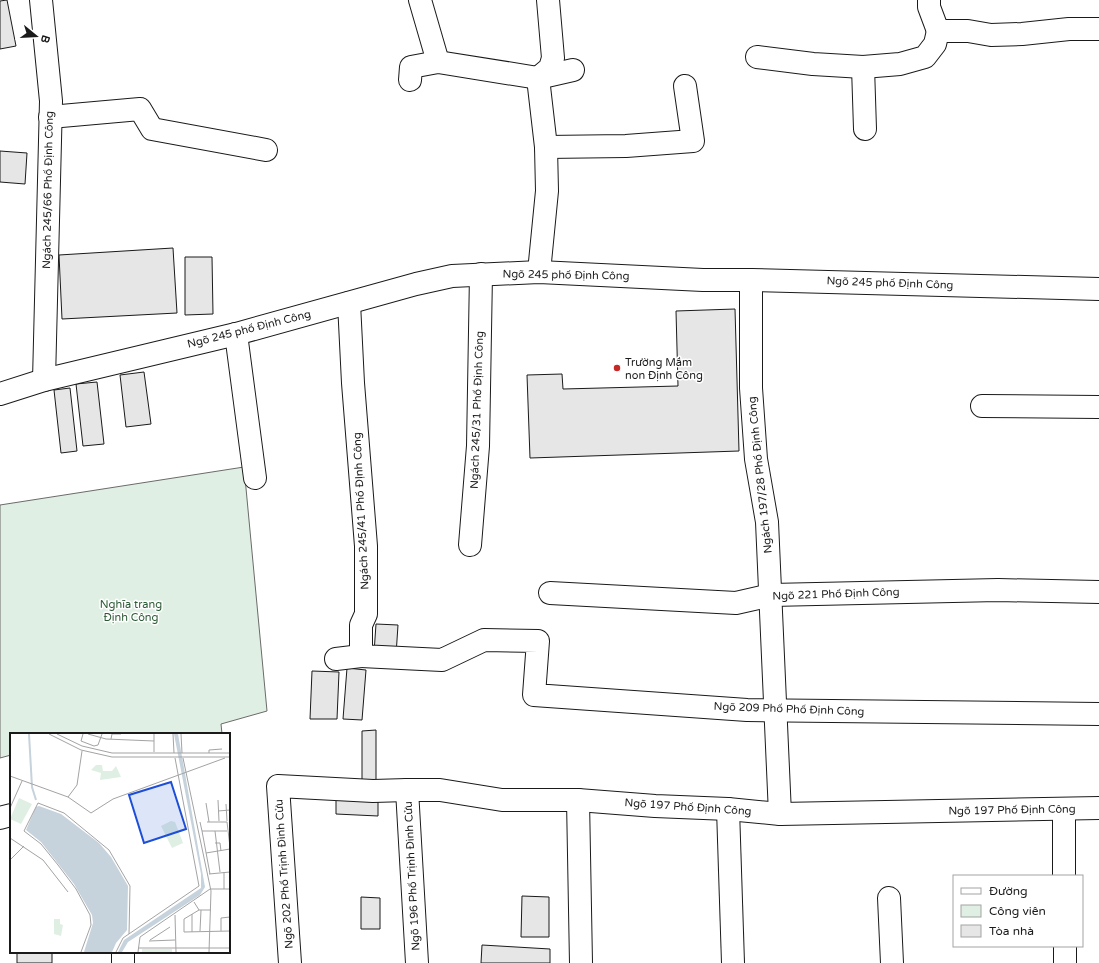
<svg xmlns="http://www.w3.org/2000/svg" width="1099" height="963" viewBox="0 0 1099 963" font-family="'Varela Round',sans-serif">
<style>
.green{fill:#e0efe3;stroke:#6a6a6a}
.building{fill:#e6e6e6;stroke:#1a1a1a}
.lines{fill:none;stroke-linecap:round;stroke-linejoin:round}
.minor-casing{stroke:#1a1a1a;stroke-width:24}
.minor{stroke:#fff;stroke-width:22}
.poi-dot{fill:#c62828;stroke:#fff;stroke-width:1.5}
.labels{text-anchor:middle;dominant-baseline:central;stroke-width:3;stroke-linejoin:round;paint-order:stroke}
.street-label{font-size:11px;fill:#1a1a1a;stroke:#fff}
.poi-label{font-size:11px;fill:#1a1a1a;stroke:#fff;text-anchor:start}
.park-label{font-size:11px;fill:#2b5a34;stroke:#fff}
.inset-river{fill:none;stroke:#c6d2dc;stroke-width:2}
.inset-road{fill:none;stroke:#a3a3a3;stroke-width:1}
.view{fill:#1d4ed8;fill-opacity:0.15;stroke:#1d4ed8;stroke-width:2}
.inset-edge{fill:none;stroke:#1a1a1a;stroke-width:2}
</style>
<rect width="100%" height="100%" fill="#fff"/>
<!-- green -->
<polygon class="green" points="244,467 267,711 221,724 222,734 11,734 11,755 0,758 0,505"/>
<!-- building -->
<g class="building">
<polygon points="7,0 16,46 0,49 0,1"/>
<polygon points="0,151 27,153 25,184 0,182"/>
<polygon points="173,248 177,313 62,319 59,255"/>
<polygon points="185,257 212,257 213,314 185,315"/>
<polygon points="735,309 739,451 530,458 527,375 562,374 563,389 678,386 676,311"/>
<polygon points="144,372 151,424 126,427 120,375"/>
<polygon points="97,382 104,444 83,446 76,384"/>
<polygon points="70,388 77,451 61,453 54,390"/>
<polygon points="376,624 398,625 396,655 374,653"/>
<polygon points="347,668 366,670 362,720 343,719"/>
<polygon points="312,671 339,672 337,719 310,719"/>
<polygon points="376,730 376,785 362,785 362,731"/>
<polygon points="336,792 378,793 378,816 336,814"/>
<polygon points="522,896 549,897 549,937 521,937"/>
<polygon points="361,897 380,898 380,929 361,929"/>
<polygon points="482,945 550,949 550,963 481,963"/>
<rect x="17" y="952" width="35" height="11"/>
</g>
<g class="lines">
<defs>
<g id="minor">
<polyline points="41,0 51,101 44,380"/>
<polyline points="420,0 438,62"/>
<polyline points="929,0 929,7 938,31"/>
<polyline points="757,57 813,64 863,67 900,64 925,57 935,44 938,31 968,31 991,35 1022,34 1069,29 1099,29"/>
<polyline points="863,67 865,129"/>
<polyline points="538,78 546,147 547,191 539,272"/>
<polyline points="538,78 550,68 553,58 548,0"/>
<polyline points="410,80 411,67 438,62 538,78 573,70"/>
<polyline points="50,117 140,109 152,129 266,150"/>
<polyline points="546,147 626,146 693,141 685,86"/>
<polyline points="751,280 751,388 756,459 767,522 780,814"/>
<polyline points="349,303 353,383 366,546 366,614 361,625 361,656 442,660 484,640 538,641 534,695 747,710 1099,714"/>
<polyline points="236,334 255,478"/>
<polyline points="0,394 44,380 236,334 416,284 452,276 539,272 703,280 751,280 1099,289"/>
<polyline points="982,406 1099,407"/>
<polyline points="470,545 478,446 481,274"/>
<polyline points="550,593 736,603 771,595 998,590 1099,592"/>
<polyline points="336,659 361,656"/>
<polyline points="407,790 417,963"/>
<polyline points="578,800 581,963"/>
<polyline points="728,809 733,963"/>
<polyline points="1064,809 1064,876"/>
<polyline points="0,818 11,815"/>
<polyline points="889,898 892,963"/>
<polyline points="1065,946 1065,963"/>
<polyline points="123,963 123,952"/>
<polyline points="290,963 278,786 373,791 407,790 440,790 502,800 578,800 655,806 728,809 780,814 1099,808"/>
</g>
</defs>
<!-- minor casing -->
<use href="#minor" class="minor-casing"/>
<!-- minor -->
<use href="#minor" class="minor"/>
</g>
<!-- markers -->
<circle class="poi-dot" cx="617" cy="368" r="4"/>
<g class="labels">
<!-- street labels -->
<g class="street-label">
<text transform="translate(48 190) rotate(-89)">Ngách 245/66 Phố Định Công</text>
<text transform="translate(566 275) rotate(1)">Ngõ 245 phố Định Công</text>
<text transform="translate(890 283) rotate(2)">Ngõ 245 phố Định Công</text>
<text transform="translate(249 329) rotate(-14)">Ngõ 245 phố Định Công</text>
<text transform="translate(477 410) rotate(-88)">Ngách 245/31 Phố Định Công</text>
<text transform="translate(760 475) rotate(-96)">Ngách 197/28 Phố Định Công</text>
<text transform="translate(361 511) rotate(-93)">Ngách 245/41 Phố ĐỊnh Công</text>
<text transform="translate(836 594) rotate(-2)">Ngõ 221 Phố Định Công</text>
<text transform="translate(789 709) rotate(2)">Ngõ 209 Phố Phố Định Công</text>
<text transform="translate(688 807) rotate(4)">Ngõ 197 Phố Định Công</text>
<text transform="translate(1012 810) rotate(-1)">Ngõ 197 Phố Định Công</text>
<text transform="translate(284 874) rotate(-94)">Ngõ 202 Phố Trịnh Đình Cửu</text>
<text transform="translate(412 876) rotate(-93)">Ngõ 196 Phố Trịnh Đình Cửu</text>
</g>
<!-- poi labels -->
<g class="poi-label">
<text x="625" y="362">Trường Mầm<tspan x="625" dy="13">non Định Công</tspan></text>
</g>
<!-- park labels -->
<g class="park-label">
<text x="131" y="604">Nghĩa trang<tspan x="131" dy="13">Định Công</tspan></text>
</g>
</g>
<!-- overview -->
<g transform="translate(10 733)">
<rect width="220" height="220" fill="#fff"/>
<path d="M 86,32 L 92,32 L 93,38 L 102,38 L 106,33 L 111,44 L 90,47 L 91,40 L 81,37 ZM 9,65 L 22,71 L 11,91 L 0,86 ZM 161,88 L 165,89 L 173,110 L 162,115 L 151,93 ZM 44,186 L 50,186 L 50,191 L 53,192 L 51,203 L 44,201 ZM 132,216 L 162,216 L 162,219 L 132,219 Z" fill="#e0efe3"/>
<path d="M 164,1 L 168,1 L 195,154 L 190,162 L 118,209 L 112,219 L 108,219 L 114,207 L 191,155 L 191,141 ZM 29,73 L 51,81 L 89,110 L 101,124 L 118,153 L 117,197 L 106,210 L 102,219 L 74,219 L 83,190 L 82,182 L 64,151 L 31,109 L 16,97 L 26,74 Z" fill="#c6d2dc"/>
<path class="inset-river" d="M 19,1 L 22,54 L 26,67"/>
<path class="inset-road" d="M 39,1 L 71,17 L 102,24 L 220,24M 47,1 L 72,13 L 102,20 L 220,20M 73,1 L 71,8 L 84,13 L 88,12 L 92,1M 78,1 L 96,6 L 144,8M 163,1 L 164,20M 171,1 L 172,20M 101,6 L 102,1 L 111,1M 144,19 L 144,1M 199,20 L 199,17 L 212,16M 220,24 L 220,88M 173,25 L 201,158 L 199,219M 0,43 L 58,64 L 81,80 L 103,66 L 215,25M 58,64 L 67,52 L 72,18M 208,67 L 209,88M 196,70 L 199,89M 216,71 L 217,88M 0,75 L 12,48M 208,78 L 220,77M 190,89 L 192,98 L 217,98M 197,89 L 217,89 L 220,114M 192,98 L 200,141M 205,98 L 210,139M 0,105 L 33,127 L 58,159M 205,110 L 210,110 L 211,118M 196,120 L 220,116M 0,127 L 14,113M 199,141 L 220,139M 214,156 L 214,139M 184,169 L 189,177 L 201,177M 189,177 L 174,186 L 174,199 L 220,198M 165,182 L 166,219M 190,198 L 191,177M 211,198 L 211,185 L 220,184M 182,199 L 182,181M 140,207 L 160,194M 139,208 L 165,207M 128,215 L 220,215M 71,219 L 81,192 L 80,182 L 66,156 L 48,132 L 31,111 L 14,98 L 28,70 L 54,80 L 99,117 L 120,153 L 119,201M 106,219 L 113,205 L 189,153 L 165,25M 128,219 L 130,204 L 200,156 L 220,156"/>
<path class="view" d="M 161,49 L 176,96 L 134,110 L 119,62 Z"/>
<rect width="220" height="220" class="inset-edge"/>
</g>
<!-- legend -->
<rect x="953" y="875" width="130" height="72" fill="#ffffff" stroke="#a3a3a3"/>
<rect x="961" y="888" width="20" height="6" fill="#ffffff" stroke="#a3a3a3"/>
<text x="989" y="895" font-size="12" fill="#1a1a1a">Đường</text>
<rect x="961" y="905" width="20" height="12" fill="#e0efe3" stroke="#a3a3a3"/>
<text x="989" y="915" font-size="12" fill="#1a1a1a">Công viên</text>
<rect x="961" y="925" width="20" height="12" fill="#e6e6e6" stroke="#a3a3a3"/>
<text x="989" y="935" font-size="12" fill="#1a1a1a">Tòa nhà</text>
<!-- north arrow -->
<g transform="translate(36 36) rotate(108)" stroke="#ffffff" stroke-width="3" paint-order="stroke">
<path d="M0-3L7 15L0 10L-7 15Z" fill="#1a1a1a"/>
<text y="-6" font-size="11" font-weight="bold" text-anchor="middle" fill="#1a1a1a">B</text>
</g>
</svg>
